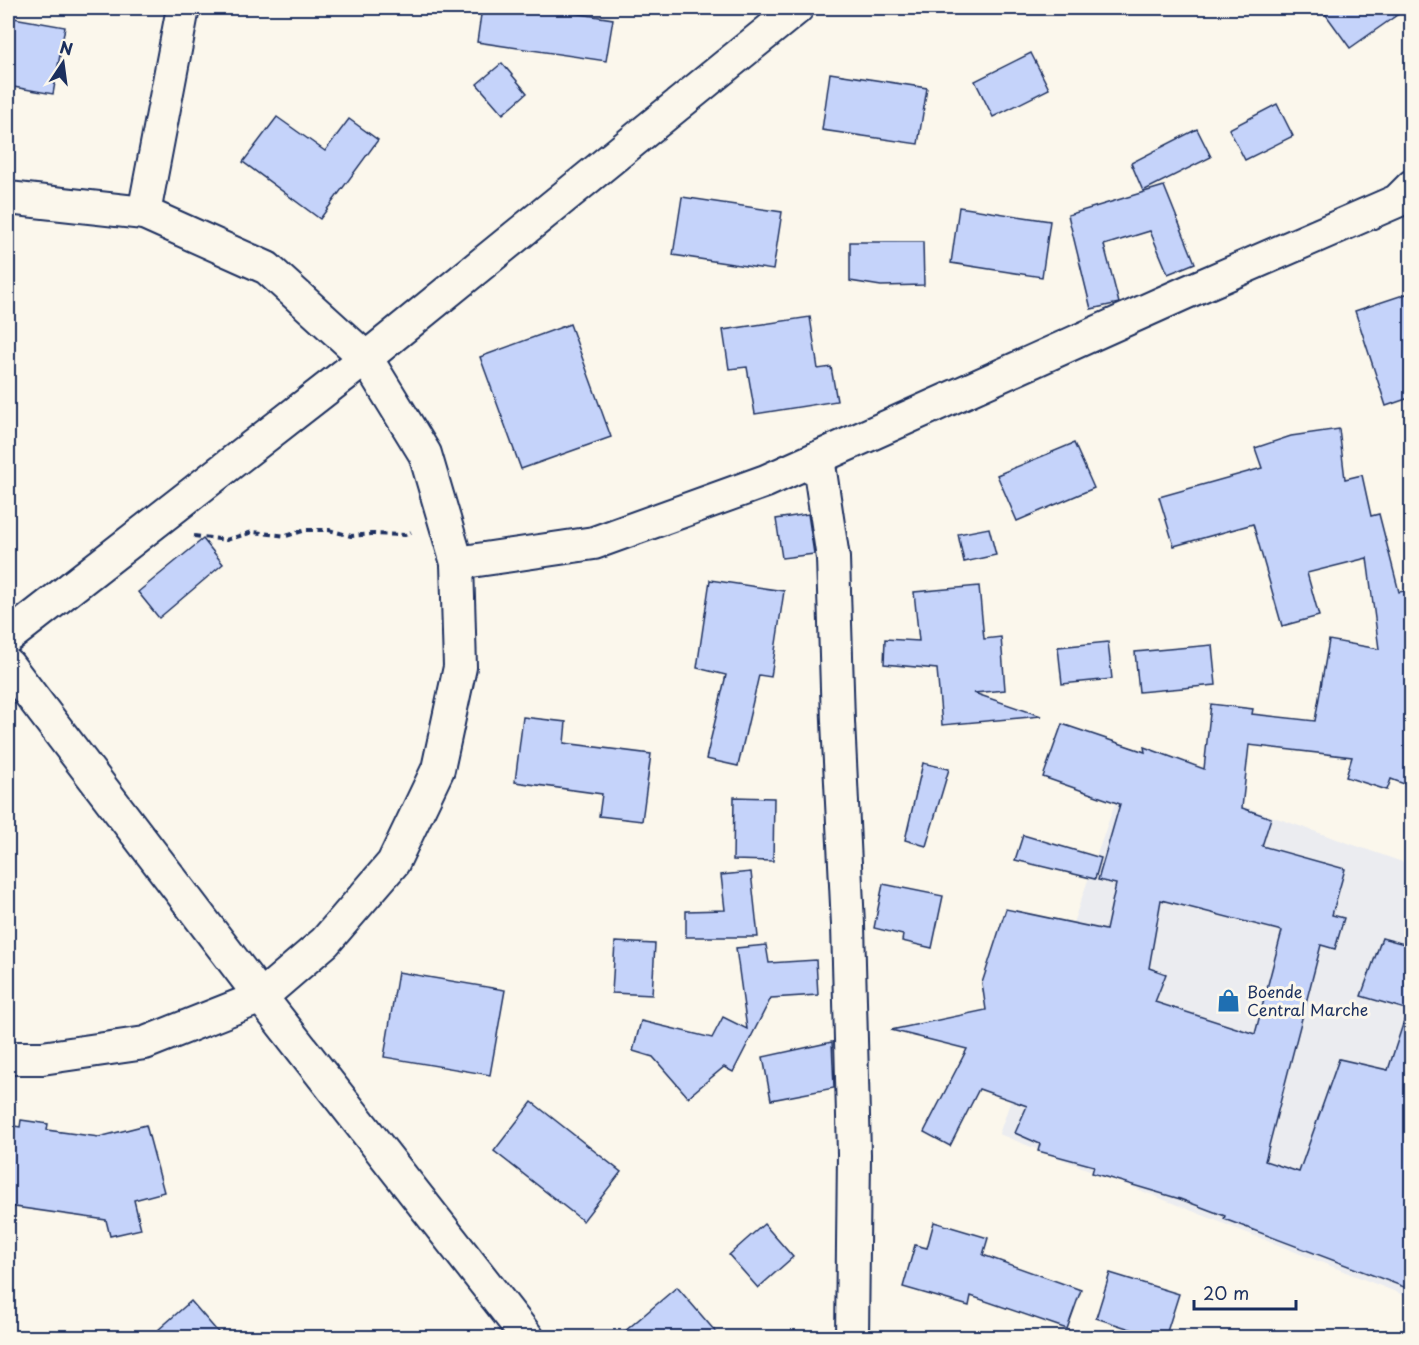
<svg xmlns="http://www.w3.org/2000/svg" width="1419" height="1345" viewBox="0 0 1419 1345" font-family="'Playpen Sans',sans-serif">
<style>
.built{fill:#ebecf0}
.building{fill:#c5d3fa;stroke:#1b2f5e;stroke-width:1.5;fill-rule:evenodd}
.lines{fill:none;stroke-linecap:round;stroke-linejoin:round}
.street-casing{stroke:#1b2f5e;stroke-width:36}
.path{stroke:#1b2f5e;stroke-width:4;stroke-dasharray:6 4.5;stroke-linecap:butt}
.street{stroke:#fbf7ec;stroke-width:32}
.labels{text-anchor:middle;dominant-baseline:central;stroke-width:6;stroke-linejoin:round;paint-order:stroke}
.poi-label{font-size:16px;fill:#1b2f5e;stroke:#fbf7ec;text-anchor:start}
</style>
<rect width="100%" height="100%" fill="#fbf7ec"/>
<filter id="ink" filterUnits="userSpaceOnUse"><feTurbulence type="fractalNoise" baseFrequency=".0167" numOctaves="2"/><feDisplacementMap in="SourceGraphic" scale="12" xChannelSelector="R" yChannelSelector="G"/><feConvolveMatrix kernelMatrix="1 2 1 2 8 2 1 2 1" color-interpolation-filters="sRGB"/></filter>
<g filter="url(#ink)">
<!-- built -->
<polygon class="built" points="1128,766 1411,865 1411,1298 999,1134"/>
<!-- building -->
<g class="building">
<polygon points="482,8 540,8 613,19 606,61 477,42"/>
<polygon points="1321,8 1407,8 1350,48"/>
<polygon points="8,17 65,27 53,94 8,86"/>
<polygon points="1031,53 1049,89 993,117 975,81"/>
<polygon points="502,63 527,93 503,114 477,84"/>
<polygon points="830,73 927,88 918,144 822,130"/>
<polygon points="1277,104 1293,136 1245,160 1229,129"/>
<polygon points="277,117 325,151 349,119 378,140 320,219 243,162"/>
<polygon points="1197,129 1211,157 1143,191 1131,163"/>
<polygon points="1164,186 1195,263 1168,274 1150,231 1104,245 1119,303 1091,309 1068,215"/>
<polygon points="682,197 782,212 773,270 673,255"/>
<polygon points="959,207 1050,221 1042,277 951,263"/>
<polygon points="850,242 923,242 924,285 881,286 850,281"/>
<polygon points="1412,292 1412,397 1386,406 1355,311"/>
<polygon points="810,317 818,369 831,367 837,401 755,414 747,367 729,369 723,330"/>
<polygon points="570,324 611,437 521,469 480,357"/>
<path d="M 1339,429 L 1345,479 L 1362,475 L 1371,516 L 1379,514 L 1399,592 L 1405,591 L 1412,633 L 1412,787 L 1391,779 L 1387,790 L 1346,777 L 1352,757 L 1249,745 L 1242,808 L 1271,818 L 1262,846 L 1345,869 L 1332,915 L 1344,918 L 1335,949 L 1321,945 L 1265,1161 L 1299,1172 L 1339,1059 L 1388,1070 L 1406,1015 L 1412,1016 L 1412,1290 L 1224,1219 L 1225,1216 L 1180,1199 L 1092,1173 L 1094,1166 L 1038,1151 L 1040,1144 L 1015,1133 L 1027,1106 L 979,1089 L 950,1146 L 924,1132 L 967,1049 L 891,1030 L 986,1010 L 982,983 L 1006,909 L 1106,930 L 1116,884 L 1098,880 L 1120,804 L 1043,777 L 1062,724 L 1145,752 L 1144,747 L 1204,769 L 1211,704 L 1253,709 L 1252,714 L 1315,721 L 1329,640 L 1379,649 L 1367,558 L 1307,573 L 1319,616 L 1282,626 L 1253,524 L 1174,546 L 1159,497 L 1262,468 L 1255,448 L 1291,436 ZM 1161,900 L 1282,931 L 1255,1034 L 1155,1002 L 1166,974 L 1149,968 Z"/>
<polygon points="1074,443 1094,488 1017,521 997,475"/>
<polygon points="808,514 814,554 782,558 776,519"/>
<polygon points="989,528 996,555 964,562 958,534"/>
<polygon points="203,539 223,564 159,618 138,592"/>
<polygon points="710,580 784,591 771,677 759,675 738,766 706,759 726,675 697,668"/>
<polygon points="979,586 984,639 1001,637 1005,690 974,693 1041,716 942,725 937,669 884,664 885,639 919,641 914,592"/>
<polygon points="1108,642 1112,679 1062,684 1058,647"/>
<polygon points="1212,645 1216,685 1139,692 1135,652"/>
<polygon points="523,717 566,722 564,743 651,754 642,821 599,816 602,794 515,782"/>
<polygon points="923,763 949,769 926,846 905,840"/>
<polygon points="734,797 774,798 773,861 733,860"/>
<polygon points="1023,835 1101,858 1095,879 1015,860"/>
<polygon points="751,872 758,937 686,937 686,911 725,910 721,875"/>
<polygon points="883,884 943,896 932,948 902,941 903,935 874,928"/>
<polygon points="1382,938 1412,946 1412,1011 1361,996"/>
<polygon points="615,942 655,944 652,995 612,993"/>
<polygon points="766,945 769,963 816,960 818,995 771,998 733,1072 724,1067 688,1097 653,1057 633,1051 641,1021 712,1038 723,1017 747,1029 736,948"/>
<polygon points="398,972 505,990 490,1075 384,1057"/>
<polygon points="832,1042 834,1088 771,1100 763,1057"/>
<polygon points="532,1102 621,1172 583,1221 494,1151"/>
<polygon points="21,1120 48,1124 47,1130 99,1137 146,1125 164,1192 134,1200 141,1229 110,1236 106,1220 8,1206 8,1125 20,1127"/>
<polygon points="934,1222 988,1238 983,1255 1081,1290 1067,1329 971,1296 969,1306 903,1287 915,1245 927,1248"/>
<polygon points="764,1224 793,1257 758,1288 729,1255"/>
<polygon points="1110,1273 1179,1294 1165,1338 1158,1338 1096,1318"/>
<polygon points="677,1287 721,1338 617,1338"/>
<polygon points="191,1301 223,1338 149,1338"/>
</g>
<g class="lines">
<defs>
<g id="street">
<polyline points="8,198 144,213 267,268 366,358 425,454 457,563 460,667 438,769 393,863 325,942 261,997 145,1043 42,1058 8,1058"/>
<polyline points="144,213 183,8"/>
<polyline points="818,458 833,558 838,721 848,925 854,1154 852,1338"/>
<polyline points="457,563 594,543 766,481 1187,292 1397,201 1412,186"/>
<polyline points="8,637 366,358 797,8"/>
<polyline points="8,665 261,997 528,1338"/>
</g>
</defs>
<!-- street casing -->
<use href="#street" class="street-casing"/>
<!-- path -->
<polyline class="path" points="194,536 226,540 253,532 286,536 306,530 329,530 351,536 371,534 405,535 411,532"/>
<!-- street -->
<use href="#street" class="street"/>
</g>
</g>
<!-- icons -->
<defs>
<symbol id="shop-bare" viewBox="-9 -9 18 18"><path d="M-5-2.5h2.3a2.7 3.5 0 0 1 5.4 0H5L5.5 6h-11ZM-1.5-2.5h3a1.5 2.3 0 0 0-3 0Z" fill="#1f6fb2" stroke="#fbf7ec" stroke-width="2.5" paint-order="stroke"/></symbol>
</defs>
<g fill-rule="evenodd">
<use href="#shop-bare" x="1212" y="984" width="33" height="33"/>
</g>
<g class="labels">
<!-- poi labels -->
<g class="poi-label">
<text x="1247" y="991">Boende<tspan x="1247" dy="18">Central Marche</tspan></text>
</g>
</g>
<!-- margin -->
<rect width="1419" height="1345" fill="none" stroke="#fbf7ec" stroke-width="30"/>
<rect x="15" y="15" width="1389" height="1315" fill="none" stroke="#1b2f5e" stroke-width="2" filter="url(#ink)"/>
<!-- north arrow -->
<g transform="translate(63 63) rotate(13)" stroke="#fbf7ec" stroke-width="4.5" paint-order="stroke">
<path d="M0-4.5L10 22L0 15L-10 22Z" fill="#1b2f5e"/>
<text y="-9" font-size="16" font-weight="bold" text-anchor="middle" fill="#1b2f5e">N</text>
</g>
<!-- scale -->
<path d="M1194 1300v9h102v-9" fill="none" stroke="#1b2f5e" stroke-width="3"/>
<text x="1203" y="1300" font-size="18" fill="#1b2f5e" stroke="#fbf7ec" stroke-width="4.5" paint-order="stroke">20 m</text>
</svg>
